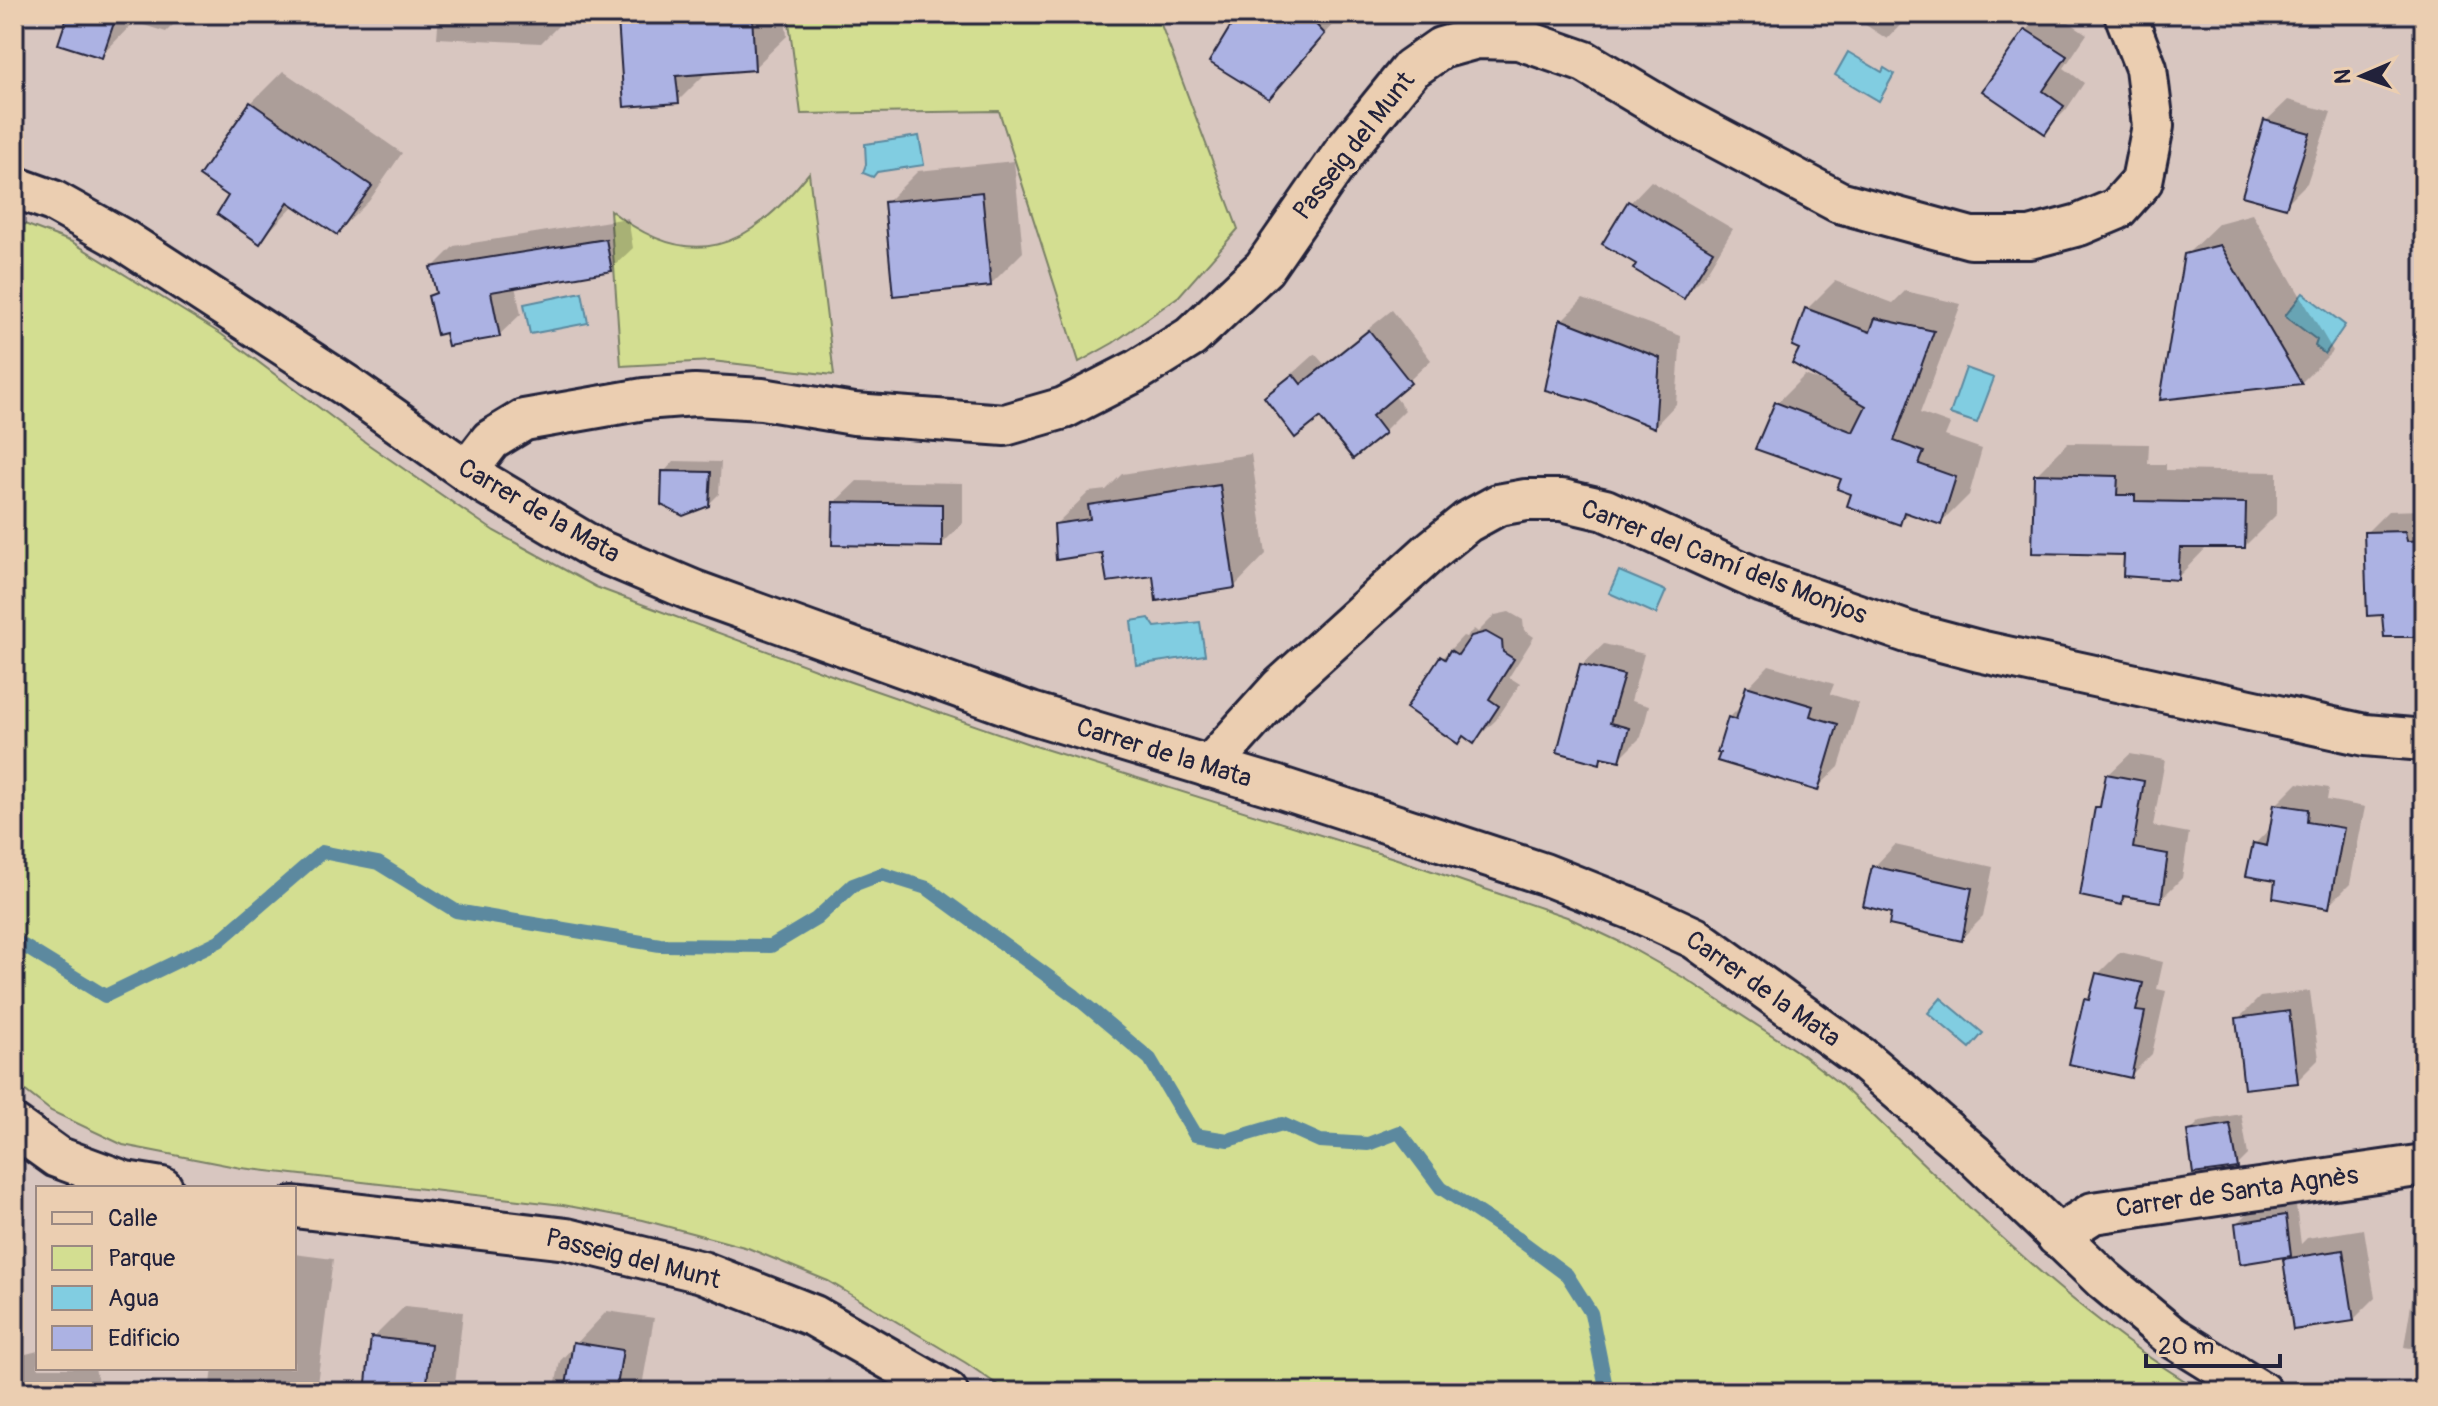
<svg xmlns="http://www.w3.org/2000/svg" width="2438" height="1406" viewBox="0 0 2438 1406" font-family="Pangolin,sans-serif">
<style>
.green{fill:#d3de91;stroke:#7a8066;stroke-width:2}
.water{fill:#81cde1;stroke:#5b899f;stroke-width:2}
.shadow{fill:#0003}
.lines{fill:none;stroke-linecap:round;stroke-linejoin:round}
.stream{stroke:#5b899f;stroke-width:14}
.building{fill:#acb2e3;stroke:#22223b;stroke-width:2}
.street-casing{stroke:#22223b;stroke-width:46}
.street{stroke:#ebceb1;stroke-width:40}
.labels{text-anchor:middle;dominant-baseline:central;stroke-width:8;stroke-linejoin:round;paint-order:stroke}
.street-label{font-size:26px;fill:#22223b;stroke:#ebceb1}
</style>
<rect width="100%" height="100%" fill="#d8c6c0"/>
<filter id="ink" filterUnits="userSpaceOnUse"><feTurbulence type="fractalNoise" baseFrequency=".0125" numOctaves="2"/><feDisplacementMap in="SourceGraphic" scale="16" xChannelSelector="R" yChannelSelector="G"/><feConvolveMatrix kernelMatrix="1 2 1 2 8 2 1 2 1" color-interpolation-filters="sRGB"/></filter>
<g filter="url(#ink)">
<!-- green -->
<g class="green">
<polygon points="788,14 1157,14 1238,229 1179,296 1113,343 1079,362 999,111 801,114"/>
<path d="M 809,173 L 834,375 L 712,361 L 621,366 L 610,210 C 693,275 748,249 809,173 Z"/>
<path d="M 14,220 L 72,242 L 221,334 L 369,445 L 494,531 L 596,587 L 842,679 L 1032,745 L 1394,858 L 1567,917 L 1620,942 L 1686,979 L 1804,1056 L 1841,1085 C 1955,1192 2068,1312 2203,1392 L 1008,1392 L 966,1363 L 828,1281 L 748,1248 L 643,1220 L 563,1205 L 241,1168 L 123,1145 L 51,1111 L 23,1089 L 14,1078 Z"/>
</g>
<!-- water -->
<g class="water">
<polygon points="1848,52 1882,72 1884,68 1894,74 1879,101 1835,75"/>
<polygon points="919,136 924,165 877,172 873,177 863,173 866,164 865,144"/>
<polygon points="582,292 588,323 530,334 524,304"/>
<polygon points="2303,293 2345,325 2325,354 2315,346 2317,340 2285,316"/>
<polygon points="1966,368 1994,378 1977,423 1950,414"/>
<polygon points="1619,571 1666,591 1656,614 1609,593"/>
<polygon points="1149,618 1155,627 1200,622 1205,655 1136,665 1131,621"/>
<polygon points="1941,998 1983,1033 1970,1048 1928,1013"/>
</g>
<!-- shadow -->
<g class="shadow">
<polygon points="70,14 184,14 166,32 134,22 101,56"/>
<polygon points="439,14 564,14 563,21 541,43 437,38"/>
<polygon points="625,14 785,14 787,36 754,68 707,72 678,101 620,19"/>
<polygon points="1231,14 1343,14 1269,96 1231,29 1223,23"/>
<polygon points="1849,14 1911,14 1887,39"/>
<polygon points="2042,14 2057,14 2087,34 2064,68 2084,83 2066,110 2045,132 2026,30"/>
<polygon points="283,71 402,153 369,201 337,233 295,204 260,241 231,195 251,103"/>
<polygon points="2288,100 2331,112 2307,183 2285,205 2266,121"/>
<polygon points="1014,161 1023,252 991,284 886,203 918,171"/>
<polygon points="1651,181 1733,229 1705,275 1683,297 1638,263 1630,203"/>
<polygon points="2252,214 2333,351 2302,382 2163,398 2186,255 2219,223"/>
<polygon points="628,218 633,248 611,269 515,286 521,314 499,335 431,297 437,290 432,268 454,246"/>
<polygon points="1835,281 1893,303 1905,291 1961,304 1920,413 1950,424 1945,436 1982,449 1969,495 1941,523 1910,512 1900,523 1854,493 1777,403 1805,375 1823,382 1824,380 1801,348 1807,309"/>
<polygon points="1583,299 1681,336 1676,404 1655,426 1562,320"/>
<polygon points="1392,310 1431,360 1394,395 1405,410 1384,431 1320,416 1266,398 1315,354 1324,364"/>
<polygon points="2424,354 2424,444 2416,444 2421,357"/>
<polygon points="2068,443 2149,444 2148,464 2166,464 2166,470 2277,472 2277,514 2245,546 2208,546 2177,578 2126,553 2036,475"/>
<polygon points="1251,454 1266,554 1234,587 1154,573 1056,524 1089,492 1106,490 1122,474"/>
<polygon points="674,461 721,462 719,494 708,505 664,472"/>
<polygon points="857,481 963,483 963,523 941,545 835,502"/>
<polygon points="2424,510 2424,635 2366,533 2388,511"/>
<polygon points="1509,612 1523,620 1524,630 1534,637 1509,677 1520,684 1496,720 1474,741 1442,658 1463,636 1466,637 1474,629 1478,632 1495,615"/>
<polygon points="1604,644 1644,654 1631,701 1649,706 1641,737 1619,759 1605,756 1599,761 1582,665"/>
<polygon points="1769,665 1834,684 1830,694 1859,703 1839,767 1817,788 1729,718 1742,705 1748,687"/>
<polygon points="2130,754 2165,760 2153,826 2189,833 2182,878 2160,900 2129,895 2121,902 2097,808 2103,802 2108,775"/>
<polygon points="2298,783 2329,788 2327,800 2365,807 2350,884 2328,906 2255,844 2272,826 2276,805"/>
<polygon points="1895,845 1993,867 1983,917 1961,939 1894,911 1874,867"/>
<polygon points="2120,952 2163,962 2157,989 2166,991 2152,1054 2130,1076 2086,1000 2093,993 2098,974"/>
<polygon points="2310,991 2319,1059 2297,1081 2238,1019 2260,997"/>
<polygon points="2241,1114 2248,1155 2237,1166 2189,1132 2200,1121"/>
<polygon points="2296,1206 2301,1244 2307,1238 2364,1229 2375,1298 2353,1320 2285,1260 2291,1254 2242,1262 2237,1224 2248,1213"/>
<polygon points="294,1254 333,1259 316,1392 210,1392 213,1368 294,1368"/>
<polygon points="2424,1276 2424,1350 2404,1347 2414,1286"/>
<polygon points="405,1306 463,1312 455,1385 461,1386 461,1392 367,1392 373,1338"/>
<polygon points="607,1311 654,1318 641,1392 554,1392 560,1361"/>
<polygon points="38,1351 38,1368 95,1368 100,1392 14,1392 14,1357"/>
<polygon points="829,1378 842,1392 815,1392"/>
</g>
<g class="lines">
<!-- stream -->
<polyline class="stream" points="14,940 105,996 219,941 322,852 378,863 456,911 660,945 771,946 816,919 853,885 882,874 927,888 1075,996 1150,1059 1195,1135 1228,1140 1282,1124 1320,1141 1368,1144 1399,1132 1441,1188 1517,1238 1567,1275 1591,1313 1607,1392"/>
</g>
<!-- building -->
<g class="building">
<polygon points="68,14 117,14 102,58 58,44"/>
<polygon points="623,14 672,14 672,19 752,14 755,70 676,76 679,103 624,107 618,19 624,18"/>
<polygon points="1238,14 1306,14 1325,34 1269,99 1209,62"/>
<polygon points="2025,29 2067,56 2043,91 2064,106 2045,134 1982,91"/>
<polygon points="250,102 372,186 337,235 288,202 260,244 217,214 228,196 199,176"/>
<polygon points="2264,120 2310,133 2286,208 2242,196"/>
<polygon points="982,192 991,286 893,296 884,202"/>
<polygon points="1628,201 1713,251 1684,299 1633,269 1636,264 1602,244"/>
<polygon points="606,239 612,271 491,292 500,337 448,346 445,333 437,335 428,296 436,293 430,267"/>
<polygon points="2220,245 2302,384 2160,400 2184,254"/>
<polygon points="1805,308 1870,332 1875,318 1934,331 1894,441 1924,452 1919,464 1956,477 1941,525 1904,512 1900,525 1847,506 1851,494 1837,489 1841,479 1755,449 1775,402 1853,432 1866,406 1792,363 1799,349 1792,346"/>
<polygon points="1560,319 1660,358 1655,428 1588,401 1545,390"/>
<polygon points="1369,330 1411,383 1372,416 1385,433 1353,459 1320,418 1295,438 1264,397 1293,374 1301,384"/>
<polygon points="662,471 711,472 709,506 683,516 661,505"/>
<polygon points="2034,474 2118,476 2117,495 2135,495 2135,501 2246,503 2245,548 2180,548 2178,580 2123,576 2124,555 2032,553"/>
<polygon points="1220,485 1235,588 1156,601 1153,576 1107,582 1102,553 1056,560 1054,524 1090,519 1088,505"/>
<polygon points="833,502 942,504 942,547 832,545"/>
<polygon points="2405,531 2407,541 2424,540 2424,637 2384,637 2382,615 2367,616 2364,532"/>
<polygon points="1486,632 1502,641 1503,652 1514,659 1489,699 1499,706 1474,744 1463,736 1458,744 1406,708 1440,656 1445,659 1450,650 1458,655 1471,636"/>
<polygon points="1580,664 1624,675 1610,723 1629,728 1620,761 1601,757 1600,764 1557,752"/>
<polygon points="1746,686 1813,706 1810,716 1838,724 1818,791 1717,761 1720,753 1717,753 1728,717 1736,720"/>
<polygon points="2106,774 2144,781 2133,848 2168,854 2161,902 2123,896 2122,905 2080,896 2095,807 2100,807"/>
<polygon points="2274,804 2308,809 2307,822 2344,828 2329,908 2273,898 2275,881 2246,876 2253,843 2267,846"/>
<polygon points="1872,866 1972,888 1962,941 1889,925 1891,913 1863,906"/>
<polygon points="2096,973 2143,983 2136,1011 2145,1012 2131,1078 2069,1064 2084,999 2089,1000"/>
<polygon points="2289,1011 2298,1083 2244,1089 2236,1018"/>
<polygon points="2230,1124 2238,1168 2193,1174 2187,1131"/>
<polygon points="2286,1215 2291,1256 2240,1264 2235,1223"/>
<polygon points="2343,1250 2354,1321 2293,1330 2283,1259"/>
<polygon points="371,1337 431,1344 426,1392 365,1392"/>
<polygon points="573,1342 623,1350 616,1392 565,1392"/>
</g>
<g class="lines">
<defs>
<g id="street">
<polyline points="14,187 53,201 123,240 347,386 484,483 597,550 694,591 1031,713 1278,787 1544,874 1637,911 1695,938 1860,1057 1974,1155 2104,1280 2171,1336 2261,1392"/>
<polyline points="467,471 491,440 524,420 644,399 695,395 762,399 854,414 1005,425 1064,408 1138,370 1191,337 1264,268 1347,148 1411,69 1441,48 1477,38 1519,39 1585,62 1669,112 1839,202 1971,238 2030,238 2079,225 2117,209 2142,181 2153,126 2146,68 2125,14"/>
<polyline points="1209,767 1280,688 1430,552 1467,522 1498,505 1526,500 1562,500 1605,510 1763,582 1907,632 1979,651 2365,735 2424,740"/>
<polyline points="14,1126 57,1157 125,1182 162,1188"/>
<polyline points="294,1207 567,1239 702,1272 814,1316 947,1392"/>
<polyline points="2057,1236 2093,1213 2424,1165"/>
</g>
</defs>
<!-- street casing -->
<use href="#street" class="street-casing"/>
<!-- street -->
<use href="#street" class="street"/>
</g>
</g>
<g class="labels">
<!-- street labels -->
<g class="street-label">
<text transform="translate(1354 146) rotate(-52)">Passeig del Munt</text>
<text transform="translate(539 511) rotate(30)">Carrer de la Mata</text>
<text transform="translate(1724 562) rotate(21)">Carrer del Camí dels Monjos</text>
<text transform="translate(1164 753) rotate(17)">Carrer de la Mata</text>
<text transform="translate(1763 989) rotate(35)">Carrer de la Mata</text>
<text transform="translate(2237 1192) rotate(-8)">Carrer de Santa Agnès</text>
<text transform="translate(633 1259) rotate(14)">Passeig del Munt</text>
</g>
</g>
<!-- margin -->
<rect width="2438" height="1406" fill="none" stroke="#ebceb1" stroke-width="48"/>
<rect x="24" y="24" width="2390" height="1358" fill="none" stroke="#22223b" stroke-width="3" filter="url(#ink)"/>
<!-- legend -->
<rect x="36" y="1186" width="260" height="184" fill="#ebceb1" stroke="#9b8982" stroke-width="2"/>
<rect x="52" y="1212" width="40" height="12" fill="#ebceb1" stroke="#9b8982" stroke-width="2"/>
<text x="108" y="1226" font-size="24" fill="#22223b">Calle</text>
<rect x="52" y="1246" width="40" height="24" fill="#d3de91" stroke="#9b8982" stroke-width="2"/>
<text x="108" y="1266" font-size="24" fill="#22223b">Parque</text>
<rect x="52" y="1286" width="40" height="24" fill="#81cde1" stroke="#9b8982" stroke-width="2"/>
<text x="108" y="1306" font-size="24" fill="#22223b">Agua</text>
<rect x="52" y="1326" width="40" height="24" fill="#acb2e3" stroke="#9b8982" stroke-width="2"/>
<text x="108" y="1346" font-size="24" fill="#22223b">Edificio</text>
<!-- north arrow -->
<g transform="translate(2362 76) rotate(268)" stroke="#ebceb1" stroke-width="6" paint-order="stroke">
<path d="M0-6L14 30L0 20L-14 30Z" fill="#22223b"/>
<text y="-12" font-size="22" font-weight="bold" text-anchor="middle" fill="#22223b">N</text>
</g>
<!-- scale -->
<path d="M2146 1354v12h134v-12" fill="none" stroke="#22223b" stroke-width="4"/>
<text x="2158" y="1354" font-size="24" fill="#22223b" stroke="#ebceb1" stroke-width="6" paint-order="stroke">20 m</text>
</svg>
